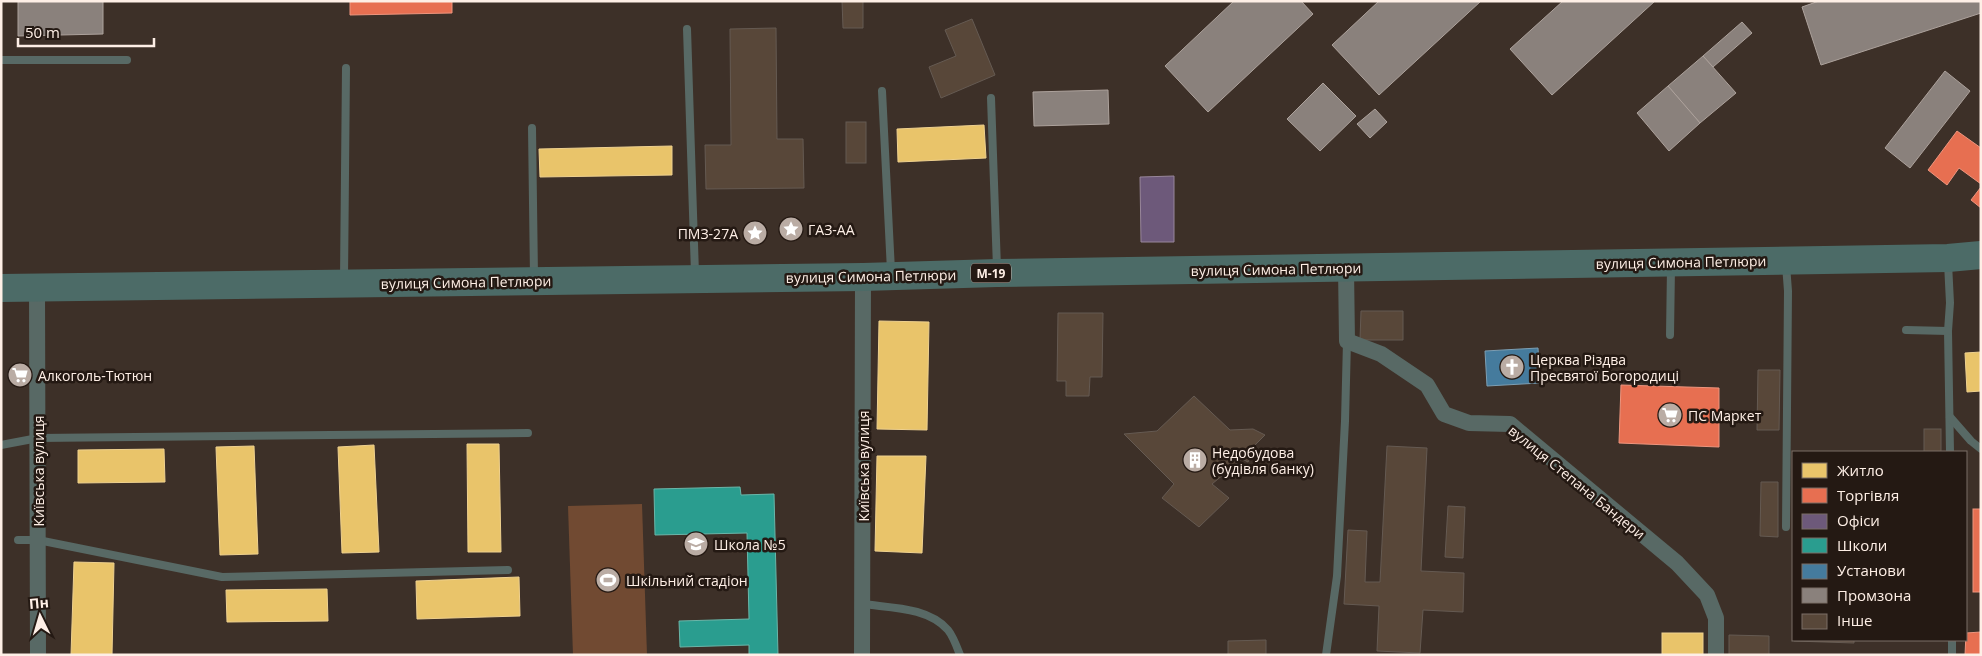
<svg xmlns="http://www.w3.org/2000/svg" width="1982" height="656" viewBox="0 0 1982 656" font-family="'Open Sans',sans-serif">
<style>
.green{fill:#714a32}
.homes{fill:#e9c46a;stroke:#efd18f}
.shops{fill:#e76f51;stroke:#ee957e}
.offices{fill:#6d597a;stroke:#98869a}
.schools{fill:#2a9d8f;stroke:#6ab6a9}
.public{fill:#457b9d;stroke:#7c9eb3}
.industry{fill:#8a817c;stroke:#ada29c}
.building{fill:#584739;stroke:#655a52}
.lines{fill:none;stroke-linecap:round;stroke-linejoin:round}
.service{stroke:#586965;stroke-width:8}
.minor{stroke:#586965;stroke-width:16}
.trunk{stroke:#4c6b67;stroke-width:28}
.labels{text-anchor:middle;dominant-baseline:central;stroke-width:5;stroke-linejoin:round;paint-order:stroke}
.shield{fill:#241913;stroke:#bdafa7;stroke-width:1}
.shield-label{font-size:12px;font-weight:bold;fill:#feefe6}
.poi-label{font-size:14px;fill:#feefe6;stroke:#241913;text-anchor:start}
.street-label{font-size:14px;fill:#feefe6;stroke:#241913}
</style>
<rect width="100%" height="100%" fill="#3d3028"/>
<!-- green -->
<polygon class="green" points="642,504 647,655 573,655 568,506"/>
<!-- homes -->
<g class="homes">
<polygon points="984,125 986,158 898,162 897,129"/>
<polygon points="672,146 672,175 540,177 539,149"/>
<polygon points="879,321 929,322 927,430 877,429"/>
<polygon points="1981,352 1981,391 1967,392 1965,353"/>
<polygon points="467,444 499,444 501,552 468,552"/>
<polygon points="374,445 379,552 342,553 338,447"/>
<polygon points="254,446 258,554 220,555 216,447"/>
<polygon points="164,449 165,482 78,483 78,450"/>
<polygon points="877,456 926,456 922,553 875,551"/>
<polygon points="74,562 114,563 112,655 71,655"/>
<polygon points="519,577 520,616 417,619 416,581"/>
<polygon points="327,589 328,621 227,622 226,590"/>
<rect x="1662" y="633" width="41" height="22"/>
</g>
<!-- shops -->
<g class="shops">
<polygon points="350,1 452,1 452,13 350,15"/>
<polygon points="1957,131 1981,148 1981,184 1959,168 1947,185 1928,170"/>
<polygon points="1981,187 1981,208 1971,200"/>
<rect x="15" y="367" width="10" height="17"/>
<polygon points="1621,385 1719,388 1719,447 1619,443"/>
<rect x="1973" y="509" width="8" height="83"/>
<polygon points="1981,632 1981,655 1965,655 1966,633"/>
</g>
<!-- offices -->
<polygon class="offices" points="1174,176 1174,242 1141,242 1140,177"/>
<!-- schools -->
<polygon class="schools" points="740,487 741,495 774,494 778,655 749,655 749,645 680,647 679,621 749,619 747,533 655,535 654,489"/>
<!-- public -->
<polygon class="public" points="1538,348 1540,383 1487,386 1485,351"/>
<!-- industry -->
<g class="industry">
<polygon points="18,1 103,1 103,34 18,36"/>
<polygon points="1234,1 1301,1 1313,14 1208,112 1165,66"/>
<polygon points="1379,1 1481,1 1379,95 1332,45"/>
<polygon points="1563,1 1655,1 1552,95 1510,49"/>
<polygon points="1819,1 1981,1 1981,13 1821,65 1802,7"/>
<polygon points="1742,22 1752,33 1713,67 1703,56"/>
<polygon points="1703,56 1736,93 1700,123 1668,86"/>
<polygon points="1945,71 1970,91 1910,168 1885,148"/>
<polygon points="1323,83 1356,116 1320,151 1287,119"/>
<polygon points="1668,86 1700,123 1669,151 1637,113"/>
<polygon points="1108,90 1109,124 1034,126 1033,92"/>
<polygon points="1375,109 1387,122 1370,138 1357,124"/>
</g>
<!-- building -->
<g class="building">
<polygon points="842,1 863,1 863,28 843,28"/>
<polygon points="972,19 995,75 941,98 929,67 956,56 945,30"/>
<polygon points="776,28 777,139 803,139 804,188 706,189 705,145 731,145 730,29"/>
<rect x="846" y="122" width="20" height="41"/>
<polygon points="1361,311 1403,311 1403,340 1360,340"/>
<polygon points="1058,313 1103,313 1102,377 1090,377 1089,396 1066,396 1066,381 1057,381"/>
<polygon points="1758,370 1780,370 1779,430 1757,430"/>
<polygon points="1194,396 1230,430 1253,429 1265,435 1250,450 1252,455 1248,462 1242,459 1212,484 1229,498 1199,527 1162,498 1174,484 1124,434 1157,431"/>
<rect x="1924" y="429" width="17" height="23"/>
<polygon points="1387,446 1427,448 1421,571 1464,573 1463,612 1423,610 1420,653 1377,651 1379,606 1344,604 1348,530 1367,531 1365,582 1380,582"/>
<polygon points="1761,482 1778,482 1778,537 1760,536"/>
<polygon points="1448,506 1465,507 1463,558 1445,557"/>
<polygon points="1729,635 1769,636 1769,655 1729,655"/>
<polygon points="1266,640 1266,655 1291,655 1228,655 1228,641"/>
<polygon points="1794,640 1854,640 1854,643 1794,641"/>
</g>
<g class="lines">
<!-- service -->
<g class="service">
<polyline points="687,29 695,274"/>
<polyline points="1,60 127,60"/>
<polyline points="882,91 891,271"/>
<polyline points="991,98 997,268"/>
<polyline points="532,128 534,277"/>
<polyline points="1948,263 1950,303 1948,331 1950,452"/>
<polyline points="1786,265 1788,291 1786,527"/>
<polyline points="344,279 346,68"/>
<polyline points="1906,330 1948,331"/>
<polyline points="1670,335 1671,267"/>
<polyline points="1950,417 1971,441 1981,449"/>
<polyline points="1,445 38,438 528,433"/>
<polyline points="18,540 38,540 222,577 508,570"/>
<path d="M 863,604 C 891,608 928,607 948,630 C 953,636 957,647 960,655"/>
<polyline points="1952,640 1952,655"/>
<polyline points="1326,655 1337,576 1345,421 1347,341"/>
</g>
<!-- minor -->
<g class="minor">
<polyline points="1346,268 1347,341 1381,354 1427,385 1444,414 1469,423 1510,424 1677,563 1707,595 1716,618 1716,655"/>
<polyline points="37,287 38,655"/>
<polyline points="862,655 863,277"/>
</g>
<!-- trunk -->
<polyline class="trunk" points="1,288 863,277 997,273 1948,258 1981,255"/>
</g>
<!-- icons -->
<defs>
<symbol id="sight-disc" viewBox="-11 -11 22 22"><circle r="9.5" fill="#baaca4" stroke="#241913"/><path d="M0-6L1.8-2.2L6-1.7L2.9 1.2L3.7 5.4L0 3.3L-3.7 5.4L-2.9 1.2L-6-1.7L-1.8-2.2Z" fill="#fff"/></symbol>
<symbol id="church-disc" viewBox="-11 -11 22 22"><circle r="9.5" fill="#baaca4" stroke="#241913"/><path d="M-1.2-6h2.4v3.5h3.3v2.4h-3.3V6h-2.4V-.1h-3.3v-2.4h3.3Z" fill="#fff"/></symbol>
<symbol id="supermarket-disc" viewBox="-11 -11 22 22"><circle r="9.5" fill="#baaca4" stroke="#241913"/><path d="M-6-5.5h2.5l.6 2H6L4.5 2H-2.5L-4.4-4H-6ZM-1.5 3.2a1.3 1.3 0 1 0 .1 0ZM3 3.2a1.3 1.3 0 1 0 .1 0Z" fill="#fff"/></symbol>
<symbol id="building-disc" viewBox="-11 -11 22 22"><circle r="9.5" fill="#baaca4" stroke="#241913"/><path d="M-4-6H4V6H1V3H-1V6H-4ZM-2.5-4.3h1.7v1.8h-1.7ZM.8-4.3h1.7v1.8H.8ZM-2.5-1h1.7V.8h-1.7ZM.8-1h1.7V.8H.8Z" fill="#fff"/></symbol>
<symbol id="school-disc" viewBox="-11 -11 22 22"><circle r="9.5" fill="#baaca4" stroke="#241913"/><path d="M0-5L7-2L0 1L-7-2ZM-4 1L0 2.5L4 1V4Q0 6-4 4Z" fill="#fff"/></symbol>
<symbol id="stadium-disc" viewBox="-11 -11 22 22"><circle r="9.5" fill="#baaca4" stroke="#241913"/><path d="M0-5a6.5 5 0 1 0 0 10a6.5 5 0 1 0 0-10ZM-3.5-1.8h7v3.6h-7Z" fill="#fff"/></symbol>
</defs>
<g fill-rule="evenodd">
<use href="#sight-disc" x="777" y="215" width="28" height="28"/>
<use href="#sight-disc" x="741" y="219" width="28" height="28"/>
<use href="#church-disc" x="1498" y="353" width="28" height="28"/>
<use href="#supermarket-disc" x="6" y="361" width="28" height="28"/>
<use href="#supermarket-disc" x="1656" y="401" width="28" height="28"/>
<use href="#building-disc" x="1181" y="446" width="28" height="28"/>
<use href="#school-disc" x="682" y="530" width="28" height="28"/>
<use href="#stadium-disc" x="594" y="566" width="28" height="28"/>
</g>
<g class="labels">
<!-- shield labels -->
<rect class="shield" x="971" y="263.5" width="40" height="19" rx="4"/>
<g class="shield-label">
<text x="991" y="273">М-19</text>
</g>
<!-- poi labels -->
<g class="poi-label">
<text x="808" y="229">ГАЗ-АА</text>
<text x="738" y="233" text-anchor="end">ПМЗ-27А</text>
<text x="1530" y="359">Церква Різдва<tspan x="1530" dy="16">Пресвятої Богородиці</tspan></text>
<text x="38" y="375">Алкоголь-Тютюн</text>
<text x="1688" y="415">ПС Маркет</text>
<text x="1212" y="452">Недобудова<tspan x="1212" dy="16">(будівля банку)</tspan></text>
<text x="714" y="544">Школа №5</text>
<text x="626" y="580">Шкільний стадіон</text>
</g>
<!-- street labels -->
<g class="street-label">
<text transform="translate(1681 262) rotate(-1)">вулиця Симона Петлюри</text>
<text transform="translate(1276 269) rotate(-1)">вулиця Симона Петлюри</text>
<text transform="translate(871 276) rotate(-1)">вулиця Симона Петлюри</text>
<text transform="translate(466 282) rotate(-1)">вулиця Симона Петлюри</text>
<text transform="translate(863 466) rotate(-90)">Київська вулиця</text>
<text transform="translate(38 471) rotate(-90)">Київська вулиця</text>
<text transform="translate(1577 482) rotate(39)">вулиця Степана Бандери</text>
</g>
</g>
<!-- border -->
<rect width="1982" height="656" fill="none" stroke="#feefe6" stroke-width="5"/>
<!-- legend -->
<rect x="1792" y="451" width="175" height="190" fill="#241913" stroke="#7b6f67"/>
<rect x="1802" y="463" width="25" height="15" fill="#e9c46a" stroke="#7b6f67"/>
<text x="1837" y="476" font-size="15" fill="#feefe6">Житло</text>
<rect x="1802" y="488" width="25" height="15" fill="#e76f51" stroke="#7b6f67"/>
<text x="1837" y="501" font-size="15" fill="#feefe6">Торгівля</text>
<rect x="1802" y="514" width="25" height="15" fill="#6d597a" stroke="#7b6f67"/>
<text x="1837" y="526" font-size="15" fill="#feefe6">Офіси</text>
<rect x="1802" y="538" width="25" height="15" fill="#2a9d8f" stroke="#7b6f67"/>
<text x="1837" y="551" font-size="15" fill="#feefe6">Школи</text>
<rect x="1802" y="564" width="25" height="15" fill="#457b9d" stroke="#7b6f67"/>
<text x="1837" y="576" font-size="15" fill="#feefe6">Установи</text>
<rect x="1802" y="588" width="25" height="15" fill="#8a817c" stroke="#7b6f67"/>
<text x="1837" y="601" font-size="15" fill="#feefe6">Промзона</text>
<rect x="1802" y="614" width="25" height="15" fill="#584739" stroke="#7b6f67"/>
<text x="1837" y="626" font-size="15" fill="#feefe6">Інше</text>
<!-- north arrow -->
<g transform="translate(40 616) rotate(355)" stroke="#241913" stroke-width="4" paint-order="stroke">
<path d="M0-4L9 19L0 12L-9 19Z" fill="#feefe6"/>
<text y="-8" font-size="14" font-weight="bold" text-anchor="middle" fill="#feefe6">Пн</text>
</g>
<!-- scale -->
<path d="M18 38v8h136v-8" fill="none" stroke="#feefe6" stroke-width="2.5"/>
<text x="25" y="38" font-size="15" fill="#feefe6" stroke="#241913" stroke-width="4" paint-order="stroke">50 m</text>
</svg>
